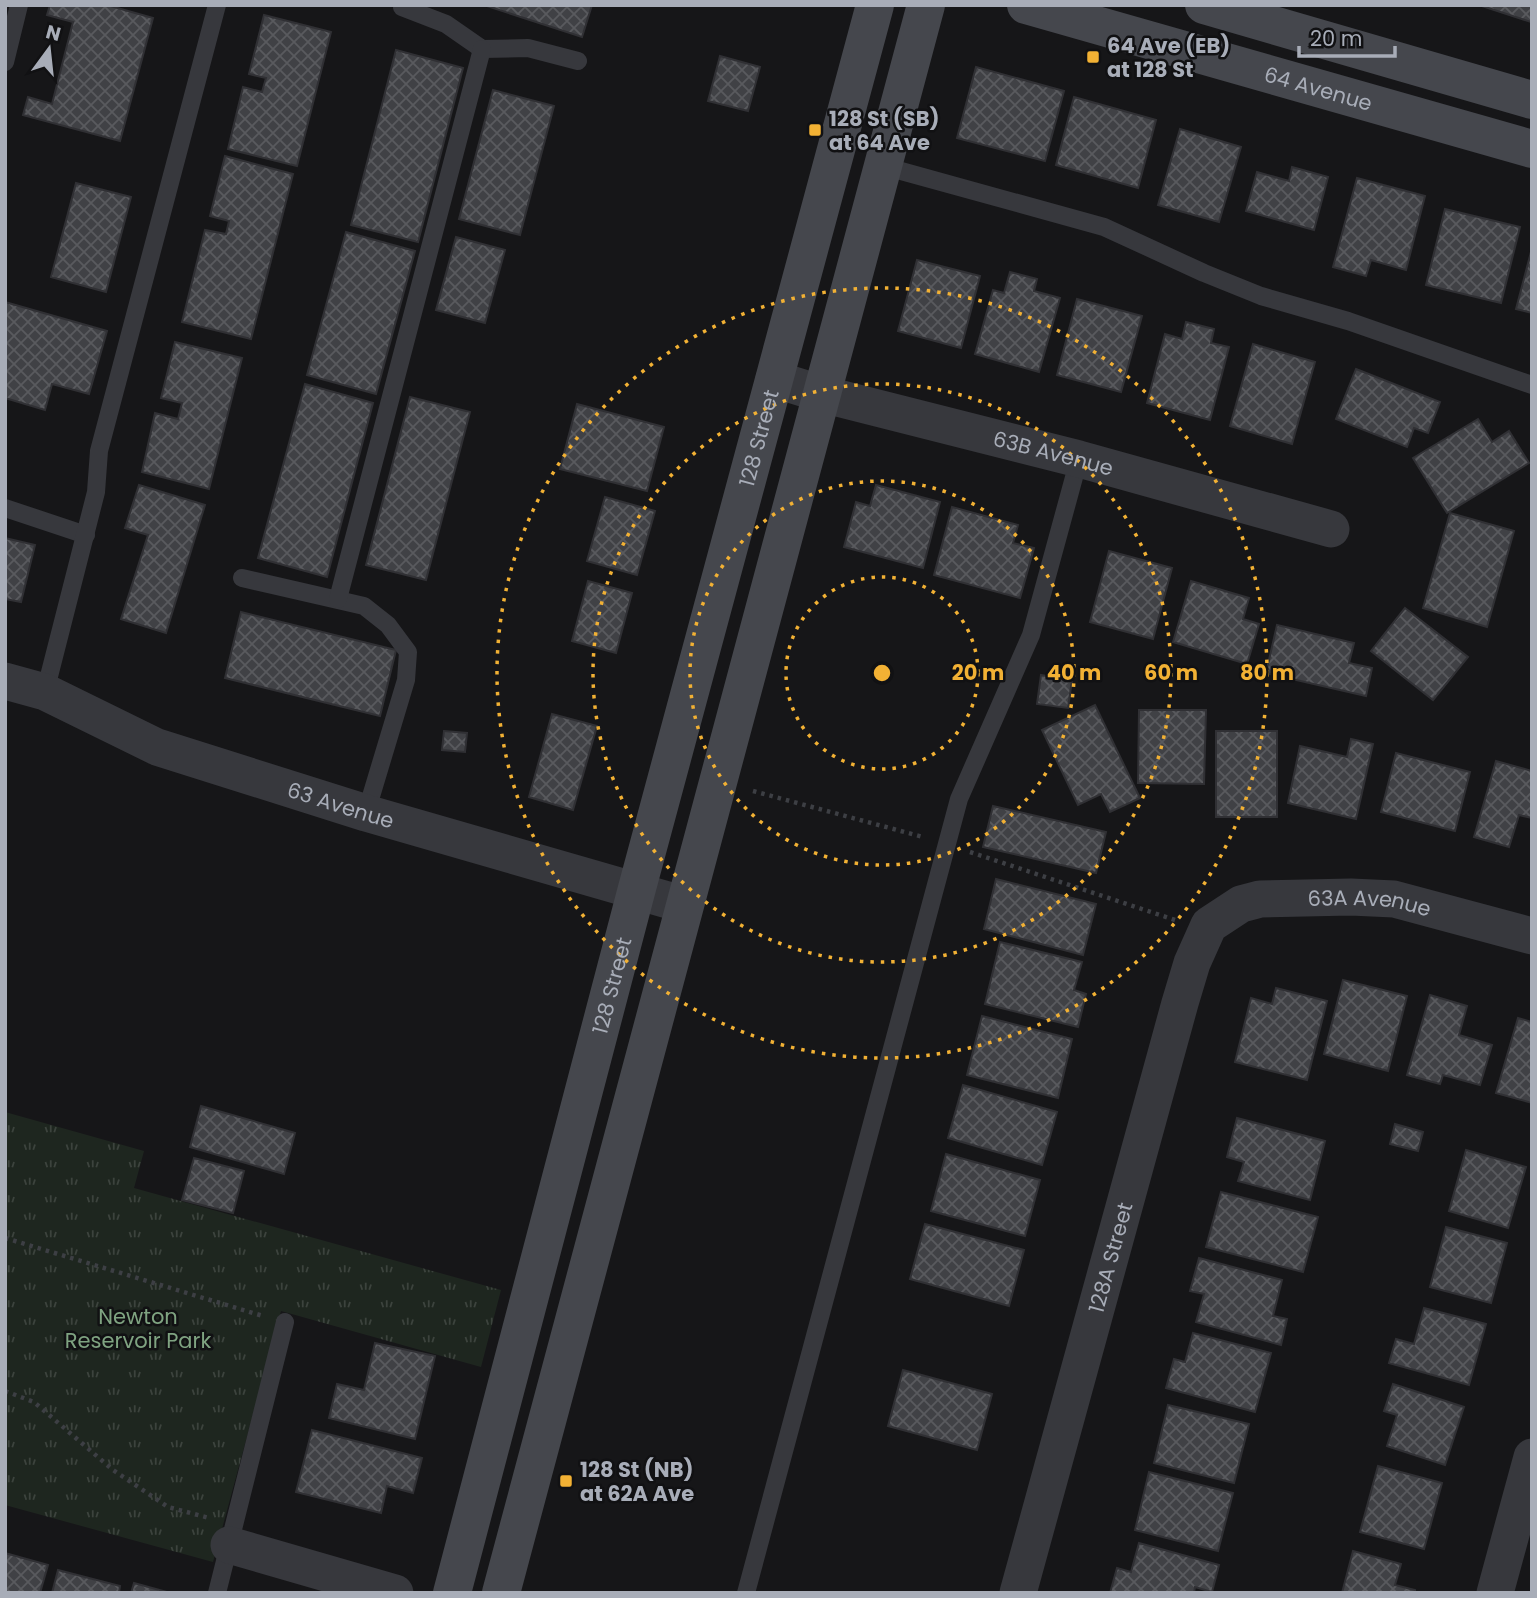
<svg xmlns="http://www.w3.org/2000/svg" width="1537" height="1598" viewBox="0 0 1537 1598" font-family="Poppins,sans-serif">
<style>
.park{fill:url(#park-tufts)}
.building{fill:url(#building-cross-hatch);stroke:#303034;stroke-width:2}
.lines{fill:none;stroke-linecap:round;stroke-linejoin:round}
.path{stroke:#3d3f44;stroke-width:4.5;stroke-dasharray:3.5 5;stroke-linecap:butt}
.lane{stroke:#37383d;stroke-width:18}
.street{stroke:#37383d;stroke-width:37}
.secondary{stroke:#45474d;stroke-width:38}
.ring{fill:none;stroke:#f2b134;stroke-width:3.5;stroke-dasharray:3.5 7}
.poi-dot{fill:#f2b134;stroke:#111113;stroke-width:2.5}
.labels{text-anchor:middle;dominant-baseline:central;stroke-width:5;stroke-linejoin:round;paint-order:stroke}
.poi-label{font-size:21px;font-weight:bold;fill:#a8adb8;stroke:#111113;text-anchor:start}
.street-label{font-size:21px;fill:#a8adb8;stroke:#111113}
.park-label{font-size:21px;fill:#7fa381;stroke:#111113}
.centre{fill:#f2b134;stroke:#111113;stroke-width:3.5}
.ring-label{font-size:21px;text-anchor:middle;font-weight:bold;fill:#f2b134;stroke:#111113;stroke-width:5;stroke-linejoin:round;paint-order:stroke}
</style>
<defs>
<pattern id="park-tufts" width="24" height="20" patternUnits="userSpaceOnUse" patternTransform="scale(1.75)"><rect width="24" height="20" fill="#1e261f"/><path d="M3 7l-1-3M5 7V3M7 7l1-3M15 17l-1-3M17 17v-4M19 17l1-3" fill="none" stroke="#3c433d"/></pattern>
<pattern id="building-cross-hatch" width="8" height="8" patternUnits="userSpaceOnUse" patternTransform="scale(1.75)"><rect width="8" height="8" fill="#404145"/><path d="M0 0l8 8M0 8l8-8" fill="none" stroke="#595a5e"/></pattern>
</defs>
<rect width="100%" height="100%" fill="#161618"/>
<!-- park -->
<polygon class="park" points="5,1112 144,1151 134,1188 501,1290 481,1367 281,1311 213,1562 5,1505"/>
<!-- building -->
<g class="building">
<polygon points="50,5 107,5 153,18 120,141 23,115 28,97 52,104 73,22 47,15"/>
<polygon points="484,5 592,5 582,37"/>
<polygon points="1479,5 1532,5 1532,19 1531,22"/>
<polygon points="264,15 331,32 297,166 228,149 243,87 262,92 266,78 249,74"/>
<polygon points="396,50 463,68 418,242 351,225"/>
<polygon points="720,56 760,67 748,111 708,101"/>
<polygon points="976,67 1064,91 1045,161 957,138"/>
<polygon points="493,90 554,106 520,235 459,219"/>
<polygon points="1074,97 1156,120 1138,188 1056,165"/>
<polygon points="1180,129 1241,147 1219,222 1158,205"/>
<polygon points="225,156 293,174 251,339 182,322 205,230 226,234 229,221 210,216"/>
<polygon points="1292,167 1328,177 1314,230 1246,211 1257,172 1289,181"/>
<polygon points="1357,178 1425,196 1406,270 1371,260 1366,276 1333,267"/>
<polygon points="76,183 131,197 106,292 51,277"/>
<polygon points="1445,209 1520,227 1501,303 1426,285"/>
<polygon points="346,232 415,251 376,394 307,375"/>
<polygon points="456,237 505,250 485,323 436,310"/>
<polygon points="1532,248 1532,313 1516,309"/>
<polygon points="917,260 980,276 961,348 898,331"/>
<polygon points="1010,272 1037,279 1034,291 1060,298 1039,372 975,354 993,290 1004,293"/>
<polygon points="1077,299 1142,316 1121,392 1057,375"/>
<polygon points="5,302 107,331 89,394 52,384 45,410 5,398"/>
<polygon points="1186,322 1214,329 1211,343 1229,347 1210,420 1147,403 1165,334 1182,339"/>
<polygon points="175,342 242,358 209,489 142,472 155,413 178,419 182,403 161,398"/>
<polygon points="1253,344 1315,362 1292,444 1230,426"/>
<polygon points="1356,369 1440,402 1428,433 1414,428 1407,447 1336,419"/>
<polygon points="305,384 373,403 327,577 258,558"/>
<polygon points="410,397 470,412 426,580 366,565"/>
<polygon points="577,404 664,427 647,491 560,469"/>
<polygon points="1478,419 1492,442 1509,431 1529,463 1447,513 1413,458"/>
<polygon points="139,485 205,505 166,633 121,619 148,535 125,528"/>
<polygon points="876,485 940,502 923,568 844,547 856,502 870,506"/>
<polygon points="605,497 655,511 637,575 587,561"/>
<polygon points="952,507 1018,525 1013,543 1034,548 1020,598 934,575"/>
<polygon points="1450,513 1514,531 1487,627 1423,608"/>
<polygon points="5,538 35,545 21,602 5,599"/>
<polygon points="1109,551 1172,568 1153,639 1090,622"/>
<polygon points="588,581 632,593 616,653 572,641"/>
<polygon points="1191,581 1249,598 1243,619 1259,624 1247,664 1173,642"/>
<polygon points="1405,608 1468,657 1433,700 1371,651"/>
<polygon points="241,612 396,650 380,716 225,678"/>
<polygon points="1277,625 1354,643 1349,663 1372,668 1366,696 1266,673"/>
<polygon points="1041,675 1072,680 1068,708 1037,704"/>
<polygon points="1095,705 1140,798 1110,812 1101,794 1078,805 1042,730"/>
<polygon points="1139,710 1206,710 1204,784 1138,783"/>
<polygon points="552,714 597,726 573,810 529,797"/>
<polygon points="444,731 467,733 465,752 442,750"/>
<rect x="1216" y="731" width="61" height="86"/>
<polygon points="1351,739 1373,744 1356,819 1288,803 1300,746 1347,757"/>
<polygon points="1396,753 1470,772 1455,831 1381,812"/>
<polygon points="1496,761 1532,771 1532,818 1519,815 1509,847 1474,837"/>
<polygon points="993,806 1106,832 1096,873 983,847"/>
<polygon points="996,879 1096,904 1083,955 984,929"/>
<polygon points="1000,942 1082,962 1074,990 1086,994 1078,1027 985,1004"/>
<polygon points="1343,980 1407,996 1388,1071 1324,1054"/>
<polygon points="1276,988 1327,1001 1307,1080 1235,1062 1251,998 1272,1004"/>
<polygon points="1430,995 1467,1006 1459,1035 1492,1045 1480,1085 1443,1075 1440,1084 1407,1075"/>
<polygon points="982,1016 1072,1039 1058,1098 967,1075"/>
<polygon points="1518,1018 1532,1022 1532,1103 1496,1093"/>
<polygon points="963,1085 1057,1112 1042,1165 948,1138"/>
<polygon points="201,1106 295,1133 284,1174 190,1147"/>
<polygon points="1237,1118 1325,1141 1310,1200 1238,1181 1244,1162 1227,1157"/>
<polygon points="1395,1124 1423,1132 1418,1151 1390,1144"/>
<polygon points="1466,1150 1526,1167 1508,1228 1449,1211"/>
<polygon points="946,1154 1040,1180 1025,1236 931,1211"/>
<polygon points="194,1158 244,1171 233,1213 182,1200"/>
<polygon points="1221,1192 1318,1217 1303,1272 1206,1247"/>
<polygon points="925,1224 1024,1250 1009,1306 910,1279"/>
<polygon points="1446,1227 1507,1243 1491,1303 1430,1287"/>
<polygon points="1199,1258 1282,1280 1273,1316 1287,1319 1281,1345 1196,1322 1204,1294 1190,1291"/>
<polygon points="1424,1308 1486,1324 1469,1385 1389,1363 1396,1339 1414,1344"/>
<polygon points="1193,1333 1271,1353 1255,1412 1166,1388 1174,1359 1185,1362"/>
<polygon points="375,1343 435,1356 415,1439 329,1418 337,1384 364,1390"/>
<polygon points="903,1370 992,1394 977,1450 888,1426"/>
<polygon points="1393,1384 1464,1407 1445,1465 1387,1446 1397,1415 1384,1411"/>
<polygon points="1168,1405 1249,1424 1234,1483 1154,1463"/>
<polygon points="312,1430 422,1458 413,1493 387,1486 381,1513 296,1492"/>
<polygon points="1378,1466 1442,1483 1424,1549 1360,1532"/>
<polygon points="1149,1472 1233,1493 1218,1551 1135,1530"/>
<polygon points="1139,1543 1219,1565 1212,1592 1195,1587 1194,1593 1110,1593 1117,1568 1131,1572"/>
<polygon points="1353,1551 1401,1564 1395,1585 1415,1590 1415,1593 1342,1593"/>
<polygon points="5,1553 48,1565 40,1593 5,1593"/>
<polygon points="58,1570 120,1586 119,1593 52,1593"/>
<polygon points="134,1583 167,1592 166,1593 131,1593"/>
</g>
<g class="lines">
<!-- path -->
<g class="path">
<polyline points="753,791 923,837"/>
<polyline points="970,852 1175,920"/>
<polyline points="5,1238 263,1316"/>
<polyline points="5,1391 34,1402 113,1470 168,1507 209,1518"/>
</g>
<!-- lane -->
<g class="lane">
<polyline points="402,7 446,24 482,49 528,48 578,61"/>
<polyline points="5,62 19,5"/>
<polyline points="883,166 1104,227 1204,273 1261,296 1348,321 1532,385"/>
<polyline points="5,508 86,535"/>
<polyline points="242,578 364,606 388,625 408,652 406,680 366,813"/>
<polyline points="338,599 482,49"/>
<polyline points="45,692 96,492 99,451 217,5"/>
<polyline points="217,1593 285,1322"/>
<polyline points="746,1593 959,799 1031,635 1079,459"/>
</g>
<!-- street -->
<g class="street">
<path id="s1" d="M 774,379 L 822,394 L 1079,459 L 1331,529"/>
<path id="s2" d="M 5,681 L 45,692 L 157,747 L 366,813 L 685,905"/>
<polyline points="229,1545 395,1593"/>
<path id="s3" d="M 1018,1593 L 1180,1003 L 1192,963 L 1209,925 L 1241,904 L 1260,899 L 1351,897 L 1394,899 L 1532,936"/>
<polyline points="1495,1593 1532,1457"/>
</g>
<!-- secondary -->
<g class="secondary">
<path id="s4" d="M 1026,5 L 1532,149"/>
<polyline points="1204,5 1532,100"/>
<path id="s5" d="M 452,1593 L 636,892 L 875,5"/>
<polyline points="501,1593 926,5"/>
</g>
</g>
<!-- distance rings -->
<g class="ring">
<circle cx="882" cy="673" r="96"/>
<circle cx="882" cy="673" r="192"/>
<circle cx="882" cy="673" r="289"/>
<circle cx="882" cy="673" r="385"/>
</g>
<!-- markers -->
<g class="poi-dot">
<rect x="1086" y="50" width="14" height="14" rx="3.5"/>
<rect x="808" y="123" width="14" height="14" rx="3.5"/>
<rect x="559" y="1474" width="14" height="14" rx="3.5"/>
</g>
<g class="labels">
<!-- poi labels -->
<g class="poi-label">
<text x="1107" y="45">64 Ave (EB)<tspan x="1107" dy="24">at 128 St</tspan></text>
<text x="829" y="118">128 St (SB)<tspan x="829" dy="24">at 64 Ave</tspan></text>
<text x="580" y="1469">128 St (NB)<tspan x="580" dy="24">at 62A Ave</tspan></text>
</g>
<!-- street labels -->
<g class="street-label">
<text stroke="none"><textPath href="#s4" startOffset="304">64 Avenue</textPath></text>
<text stroke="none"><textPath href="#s5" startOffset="1195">128 Street</textPath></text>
<text stroke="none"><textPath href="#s1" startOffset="289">63B Avenue</textPath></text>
<text stroke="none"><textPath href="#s2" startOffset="359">63 Avenue</textPath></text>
<text stroke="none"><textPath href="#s3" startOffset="863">63A Avenue</textPath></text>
<text stroke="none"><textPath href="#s5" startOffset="628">128 Street</textPath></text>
<text stroke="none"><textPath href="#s3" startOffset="348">128A Street</textPath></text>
</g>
<!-- park labels -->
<g class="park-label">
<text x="138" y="1316">Newton<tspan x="138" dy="24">Reservoir Park</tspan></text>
</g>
</g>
<circle cx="882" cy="673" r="10" class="centre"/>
<g class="ring-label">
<text x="978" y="680">20 m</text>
<text x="1074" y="680">40 m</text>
<text x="1171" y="680">60 m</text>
<text x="1267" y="680">80 m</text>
</g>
<!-- border -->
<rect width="1537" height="1598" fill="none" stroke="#a8adb8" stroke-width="14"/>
<!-- north arrow -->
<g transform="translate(49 49) rotate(15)" stroke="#111113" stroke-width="5" paint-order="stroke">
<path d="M0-5L12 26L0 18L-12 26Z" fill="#a8adb8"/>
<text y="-10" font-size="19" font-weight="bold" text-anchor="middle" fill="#a8adb8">N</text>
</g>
<!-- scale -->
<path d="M1299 46v10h96v-10" fill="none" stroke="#a8adb8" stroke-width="3.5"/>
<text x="1310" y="46" font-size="21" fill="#a8adb8" stroke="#111113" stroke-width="5" paint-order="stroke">20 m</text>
</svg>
